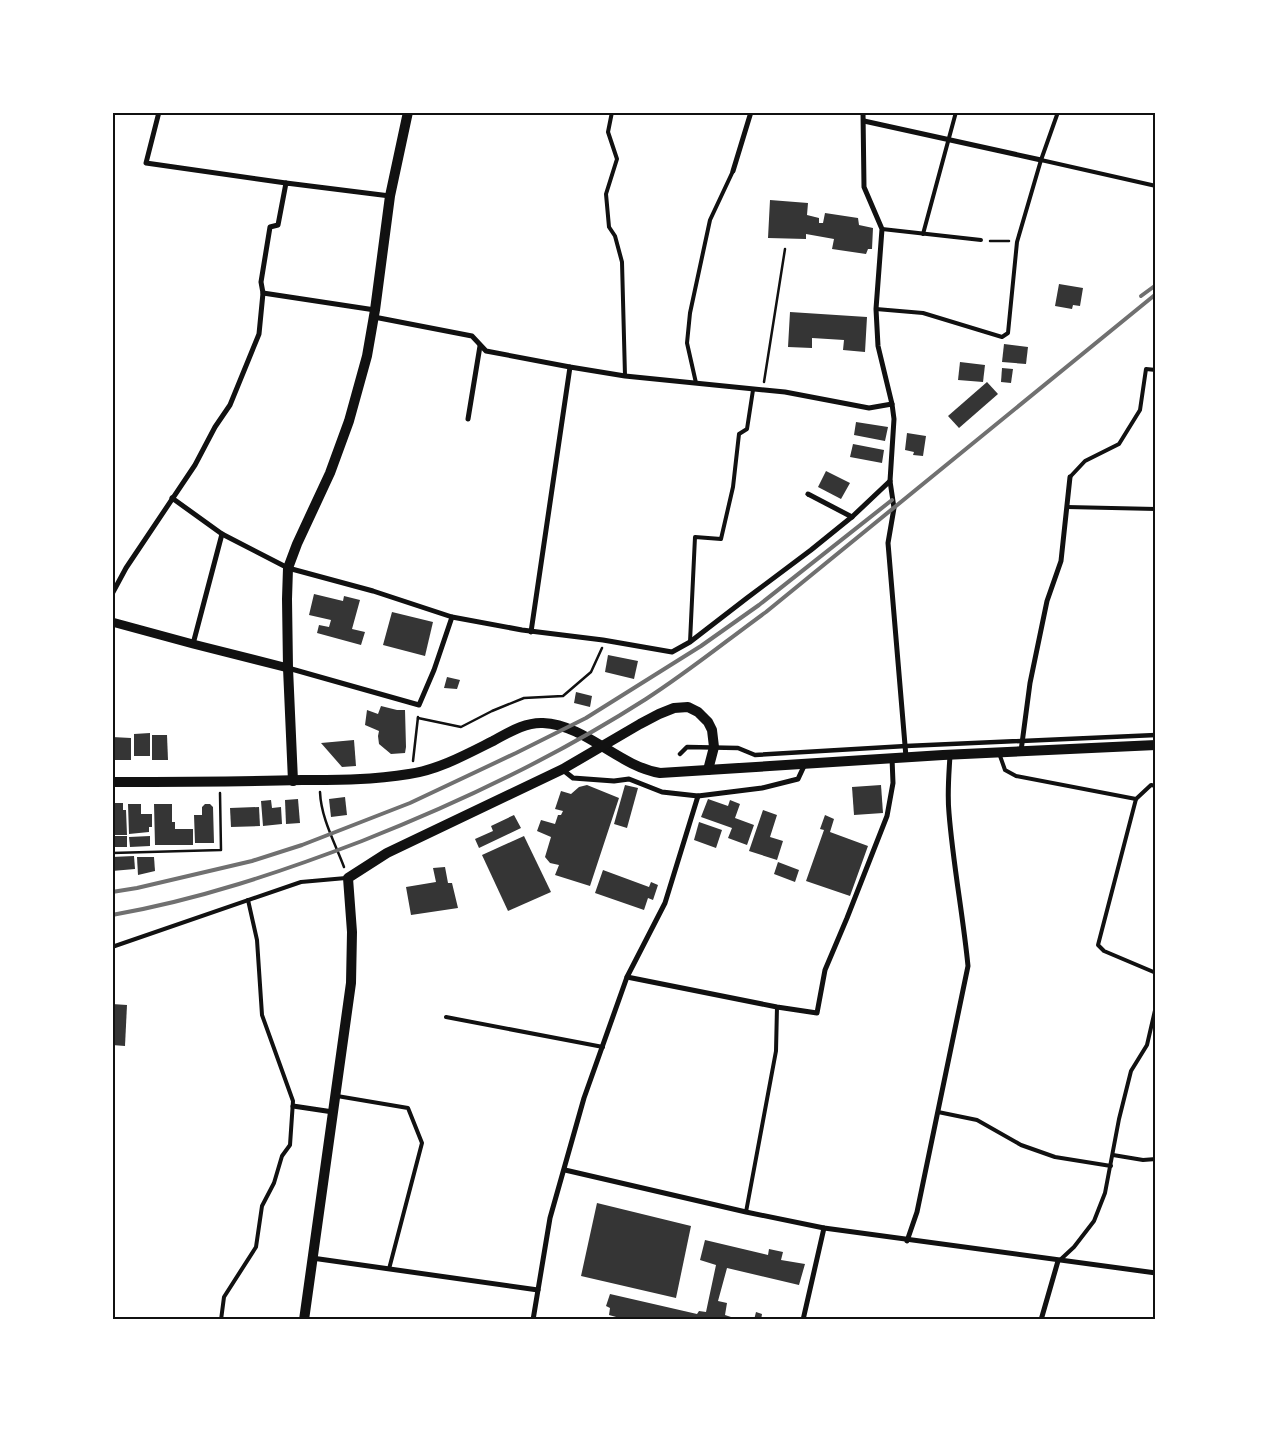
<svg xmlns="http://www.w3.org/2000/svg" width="1268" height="1432" viewBox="0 0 1268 1432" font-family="Manrope,sans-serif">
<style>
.building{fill:#353535}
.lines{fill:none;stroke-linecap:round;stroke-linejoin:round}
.path{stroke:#111;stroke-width:2.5}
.service{stroke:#111;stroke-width:4}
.pedestrian{stroke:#111;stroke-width:4.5}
.minor{stroke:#111;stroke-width:5}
.tertiary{stroke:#111;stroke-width:9}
.secondary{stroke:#111;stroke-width:10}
.rail{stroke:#707070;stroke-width:4}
.neatline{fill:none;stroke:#111;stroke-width:2}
</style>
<rect width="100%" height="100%" fill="#fff"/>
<!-- building -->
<g class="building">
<polygon points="770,200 808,203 807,215 819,218 819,223 823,223 825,213 858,218 859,225 873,228 872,249 868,249 866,254 832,249 834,239 806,234 806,239 768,238"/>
<polygon points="1059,284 1083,288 1080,306 1073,305 1072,309 1055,306"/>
<polygon points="790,312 867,317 865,352 843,350 844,340 812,338 812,348 788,347"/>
<polygon points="1004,344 1028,347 1026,364 1002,362"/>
<polygon points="960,362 985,365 983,382 958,380"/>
<polygon points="1002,368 1013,369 1011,383 1001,382"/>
<polygon points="987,382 998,394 959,428 948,416"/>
<polygon points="856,422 888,427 885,441 854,435"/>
<polygon points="907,433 926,436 923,456 913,455 914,452 905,450"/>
<polygon points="853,444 884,450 882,463 850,457"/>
<polygon points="826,471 850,483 841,499 818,487"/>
<polygon points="314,594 343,601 344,596 360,600 352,629 365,632 361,645 317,633 319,625 329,627 331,620 309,615"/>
<polygon points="392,612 433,622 425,656 383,645"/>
<polygon points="608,655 638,661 634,679 605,672"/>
<polygon points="447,677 460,680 457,689 444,688"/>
<polygon points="576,692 592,696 590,707 574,703"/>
<polygon points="381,706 397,710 405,710 406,747 405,753 391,754 379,744 378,736 379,731 365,725 367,710 378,714"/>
<polygon points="150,733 150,756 134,756 134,734"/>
<polygon points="152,735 167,735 168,760 152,760"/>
<polygon points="112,737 131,738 131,760 114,760 112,758"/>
<polygon points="354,740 356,766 342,767 321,743"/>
<polygon points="587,785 619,798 590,886 555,875 559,865 550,863 545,857 551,837 537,831 541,820 555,824 558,815 561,815 563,811 555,809 561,791 571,794 579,787"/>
<polygon points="625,785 638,788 627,828 614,824"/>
<polygon points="881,785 883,813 854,815 852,787"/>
<polygon points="345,797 347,815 331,817 329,799"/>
<polygon points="298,799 300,823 286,824 285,800"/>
<polygon points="708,799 728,806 730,800 740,804 735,818 754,825 747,845 728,838 732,828 701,817"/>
<polygon points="271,800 272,808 281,807 282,824 263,826 261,801"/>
<polygon points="112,803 123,803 123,810 126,810 127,835 112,835"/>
<polygon points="128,804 141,804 141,814 152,814 152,827 149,827 149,832 129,834"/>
<polygon points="154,804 172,804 172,822 175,822 175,829 193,829 193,845 155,845"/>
<polygon points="205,804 210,804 213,807 214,843 195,843 194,815 202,815 202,807"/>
<polygon points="259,807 260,826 231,827 230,808"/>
<polygon points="763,810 777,815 770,837 783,841 777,860 749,851"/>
<polygon points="514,815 521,828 479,848 475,839 493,831 491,826"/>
<polygon points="825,815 834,819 830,832 868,846 850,896 806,881 824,830 820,829"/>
<polygon points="699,822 722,830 716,848 694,840"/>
<rect x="112" y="836" width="15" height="11"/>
<polygon points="150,836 150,846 130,847 129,837"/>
<polygon points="524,836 551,892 508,911 482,855"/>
<polygon points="134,856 135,869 112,871 112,857"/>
<polygon points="137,857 154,857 155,871 138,875"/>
<polygon points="778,862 799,870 795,882 774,874"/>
<polygon points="445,867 448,883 452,883 458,908 411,915 406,887 436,882 433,868"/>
<polygon points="603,870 649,887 651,882 658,885 653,900 648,898 644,910 595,893"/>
<polygon points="112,1004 127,1005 125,1046 112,1045"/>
<polygon points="597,1203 691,1226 676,1298 581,1276"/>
<polygon points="705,1240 768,1255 769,1249 783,1252 781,1260 805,1264 799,1285 727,1268 718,1301 727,1303 725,1315 740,1320 627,1320 609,1315 610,1308 606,1306 610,1294 697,1314 699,1311 706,1312 716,1265 700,1260"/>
<polygon points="756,1312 762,1314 761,1320 754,1320"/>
</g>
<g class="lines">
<!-- path -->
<g class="path">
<polyline points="990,241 1009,241"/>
<polyline points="764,382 785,249"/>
<polyline points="418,718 461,727 492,711 524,698 563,696 591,672 602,648"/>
<polyline points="413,761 418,717"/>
<path d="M 320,792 C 321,818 335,843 344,867"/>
<polyline points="112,853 221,850 220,793"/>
</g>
<!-- service -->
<g class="service">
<polyline points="612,112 608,132 617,159 606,194 609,227 615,236 622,262 625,376"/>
<polyline points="1041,160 1156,186"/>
<polyline points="882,229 981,240"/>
<polyline points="923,234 956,112"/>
<polyline points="876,309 923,313 1002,337 1008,333 1017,242 1041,160 1058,112"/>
<polyline points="696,383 687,343 690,313 710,220 733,171"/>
<polyline points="1070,477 1085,461 1119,444 1140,410 1146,369 1156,370"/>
<polyline points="1067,507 1156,509"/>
<polyline points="690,642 695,537 721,539 733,487 739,434 747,429 753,390"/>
<polyline points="999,753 1005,770 1016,776 1136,799"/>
<polyline points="1156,786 1151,785 1136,799 1098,945 1104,951 1156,973"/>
<polyline points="112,947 301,882 346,878"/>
<polyline points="446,1017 603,1047"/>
<polyline points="337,1096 408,1108 422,1143 389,1269"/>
<polyline points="938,1112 977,1120 1021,1145 1055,1157 1111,1166"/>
<polyline points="1113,1155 1143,1160 1156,1159"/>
<polyline points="746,1212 776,1051 777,1007"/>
<polyline points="1060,1260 1074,1247 1094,1221 1105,1193 1119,1119 1131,1071 1147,1045 1156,1006"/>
<polyline points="221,1320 224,1297 256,1247 262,1206 274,1183 282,1156 290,1145 293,1101 262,1015 257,940 248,900"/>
</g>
<!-- pedestrian -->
<polyline class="pedestrian" points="680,754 687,747 738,748 755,755 906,746 1156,735"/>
<!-- minor -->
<g class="minor">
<polyline points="159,112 146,163 286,183"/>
<polyline points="863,112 864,187 882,229 876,309 878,346 892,404 894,419 890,481 894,508 888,543 906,757"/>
<polyline points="864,121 1041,160"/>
<polyline points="733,171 751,112"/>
<polyline points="263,293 375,310"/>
<polyline points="374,317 472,336 486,351 570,367 625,376 785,392 869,408 892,404"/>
<polyline points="468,419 480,346"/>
<polyline points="808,494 852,517"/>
<polyline points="172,498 222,534 288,568 373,591 452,617 522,630 603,640 672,652 690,642 747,598 811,550 853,516 890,481"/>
<polyline points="112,594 126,568 195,465 215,427 230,405 259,334 263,293 261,282 270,227 278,225 286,183 390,196"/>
<polyline points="531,632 570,367"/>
<polyline points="193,644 222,534"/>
<polyline points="288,668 419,705 434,670 452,617"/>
<polyline points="1021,751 1030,683 1047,601 1061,561 1070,477"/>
<polyline points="563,770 573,778 614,781 629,779 662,792 698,796 762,788 798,779 805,764"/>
<polyline points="627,977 777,1007 817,1013 825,970 847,918 887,816 893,783 892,758"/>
<polyline points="293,1106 333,1112"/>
<polyline points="565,1170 746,1212 824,1228 1156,1273"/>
<path d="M 907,1241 L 917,1212 L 968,966 C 963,915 953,864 949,813 C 947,793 949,774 950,755"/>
<polyline points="312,1258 538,1290"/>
<polyline points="533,1320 550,1218 584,1098 627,977 665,903 698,796"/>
<polyline points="803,1320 824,1228"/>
<polyline points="1041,1320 1058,1261"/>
</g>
<!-- tertiary -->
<polyline class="tertiary" points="112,622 193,644 288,668"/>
<!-- secondary -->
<g class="secondary">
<polyline points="293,781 288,668 287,599 288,568 297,544 330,473 349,421 367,356 375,310 390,196 408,112"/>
<path d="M 112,782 C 176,782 239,782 302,780 C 337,780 374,780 409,774 C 438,770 467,754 493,741 C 508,733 525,722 543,723 C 586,725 618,766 660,773 L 943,755 L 1156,745"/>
<polyline points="304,1320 351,983 352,932 348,878 387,853 563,769 640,724 659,714 674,708 688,707 698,712 708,722 712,730 714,747 708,770"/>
</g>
<!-- rail -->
<g class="rail">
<polyline points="1141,296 1156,285"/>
<polyline points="112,892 137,888 252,861 302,845 410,803 516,753 586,718 701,646 759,605 892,500"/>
<path d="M 112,915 C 198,900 281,872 362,841 C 461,802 557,756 646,699 C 688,672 726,641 766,612 L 1156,294"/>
</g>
</g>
<!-- border -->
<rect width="1268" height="1432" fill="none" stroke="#ffffff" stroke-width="228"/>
<rect x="114" y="114" width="1040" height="1204" class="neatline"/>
</svg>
